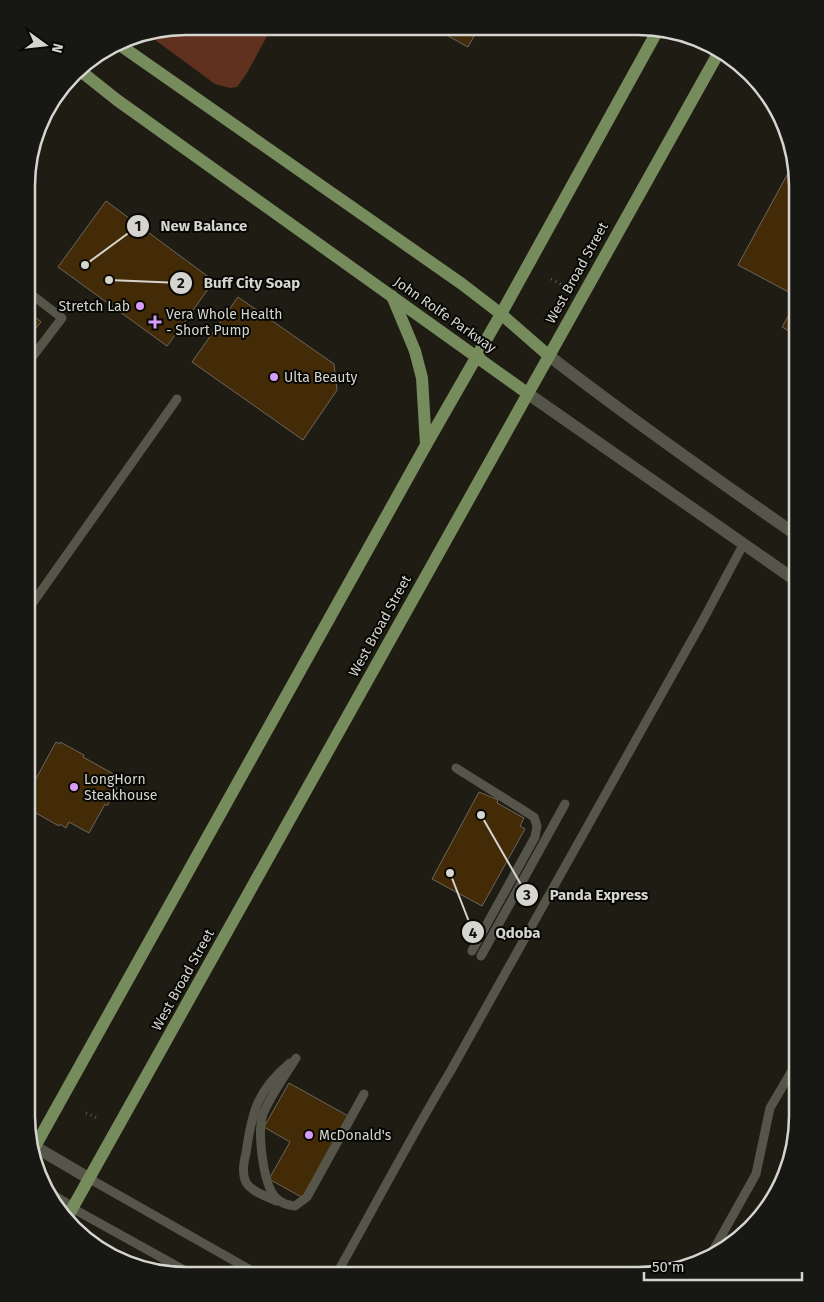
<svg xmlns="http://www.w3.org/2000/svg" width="824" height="1302" viewBox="0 0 824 1302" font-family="'Fira Sans',sans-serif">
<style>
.forest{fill:#60311e}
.building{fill:#432b07;stroke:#6e665d}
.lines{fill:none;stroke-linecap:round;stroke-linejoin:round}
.path{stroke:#5b5a52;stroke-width:3;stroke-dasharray:1 4;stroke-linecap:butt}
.service{stroke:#56554a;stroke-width:9}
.minor{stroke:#56554a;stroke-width:12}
.primary{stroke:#768c5d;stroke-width:12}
.poi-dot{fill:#d79bf9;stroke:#070704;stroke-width:2}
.labels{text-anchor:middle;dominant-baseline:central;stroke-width:4;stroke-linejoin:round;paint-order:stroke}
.street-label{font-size:14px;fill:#d5d4ce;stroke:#070704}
.poi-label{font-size:14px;fill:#d5d4ce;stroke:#070704;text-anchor:start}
.rim{fill:none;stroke:#d5d4ce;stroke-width:2.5}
.leader{fill:none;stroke:#d5d4ce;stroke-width:2}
.callout-dot{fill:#d5d4ce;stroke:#070704;stroke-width:2}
.mark-label{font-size:15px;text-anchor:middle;font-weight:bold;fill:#111}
.callout-label{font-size:15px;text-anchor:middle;font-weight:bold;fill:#d5d4ce;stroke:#070704;stroke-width:4;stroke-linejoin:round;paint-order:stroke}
</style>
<rect width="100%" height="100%" fill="#1e1c13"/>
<!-- forest -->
<polygon class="forest" points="186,26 272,27 247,73 237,87 230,88 215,84 147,34"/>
<!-- building -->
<g class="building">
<polygon points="432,27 479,27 468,47"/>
<polygon points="793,164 798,186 798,297 738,265"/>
<polygon points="106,201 214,281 167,346 58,267"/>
<polygon points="238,297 334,364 337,390 303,440 192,362"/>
<polygon points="798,299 798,336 782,327"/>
<polygon points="27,310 41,322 27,339"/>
<polygon points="56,742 59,744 60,742 84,755 83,757 119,777 114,786 117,788 107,806 105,804 89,833 69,822 66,828 60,824 59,826 27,808 27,795"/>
<polygon points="479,792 498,800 497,803 524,818 520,826 525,829 482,906 432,879"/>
<polygon points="289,1083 350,1117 305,1199 269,1179 290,1142 264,1127"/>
</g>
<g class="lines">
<!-- path -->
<g class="path">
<polyline points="551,279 564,286"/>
<polyline points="86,1113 97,1118"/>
</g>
<!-- service -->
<g class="service">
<polyline points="27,364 62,318 27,291"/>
<polyline points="27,611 177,399"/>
<polyline points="456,768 534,817 537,826 535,837 472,951"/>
<polyline points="481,956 565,804"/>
<path d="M 296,1058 C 285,1076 271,1095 263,1114 C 257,1131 263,1183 275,1197 C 281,1203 286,1205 295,1206 L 307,1197 L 364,1094"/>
<polyline points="90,1179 259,1275"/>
<path d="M 276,1201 C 266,1196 249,1191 245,1180 C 242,1172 244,1161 246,1153 C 252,1111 257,1091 290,1063"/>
<polyline points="72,1208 191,1274"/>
<polyline points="709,1258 756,1174 770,1108 797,1062"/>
<path d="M 336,1275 C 374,1208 410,1138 450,1072 L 703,620 L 743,545"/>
</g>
<!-- minor -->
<g class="minor">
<path d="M 548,355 C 629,418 713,477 798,536"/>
<polyline points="527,393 798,582"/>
<polyline points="32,1145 90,1179"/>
<polyline points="54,1197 72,1208"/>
</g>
<!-- primary -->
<g class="primary">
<polyline points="117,43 462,284 501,314 548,355"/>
<polyline points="78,69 117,100 527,393"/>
<polyline points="392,296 415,351 422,378 426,445"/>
<polyline points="33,1150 426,445 501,314 659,28"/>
<polyline points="68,1216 719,52"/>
</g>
</g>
<!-- markers -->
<g class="poi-dot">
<circle cx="140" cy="306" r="5"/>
<path d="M152.5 314.5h5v5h5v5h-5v5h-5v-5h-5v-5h5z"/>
<circle cx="274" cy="377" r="5"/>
<circle cx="74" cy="787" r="5"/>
<circle cx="309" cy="1135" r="5"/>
</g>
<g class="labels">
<!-- street labels -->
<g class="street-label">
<text transform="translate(577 273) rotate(-61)">West Broad Street</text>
<text transform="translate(445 315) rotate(35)">John Rolfe Parkway</text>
<text transform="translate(380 626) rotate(-61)">West Broad Street</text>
<text transform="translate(183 980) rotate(-61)">West Broad Street</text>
</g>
<!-- poi labels -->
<g class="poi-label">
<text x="130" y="306" text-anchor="end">Stretch Lab</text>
<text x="166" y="314">Vera Whole Health<tspan x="166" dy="16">- Short Pump</tspan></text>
<text x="284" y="377">Ulta Beauty</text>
<text x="84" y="779">LongHorn<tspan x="84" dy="16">Steakhouse</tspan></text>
<text x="319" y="1135">McDonald's</text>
</g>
</g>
<!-- crop -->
<path d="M0 0H824V1302H0ZM186 35H638A151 151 0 0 1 789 186V1116A151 151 0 0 1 638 1267H186A151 151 0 0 1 35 1116V186A151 151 0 0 1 186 35Z" fill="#171714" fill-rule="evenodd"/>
<path class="rim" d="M186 35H638A151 151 0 0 1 789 186V1116A151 151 0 0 1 638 1267H186A151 151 0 0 1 35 1116V186A151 151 0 0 1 186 35Z"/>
<!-- callouts -->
<path class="leader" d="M85 265L138 226M109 280L181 283M481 815L527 895M450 873L473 932"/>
<g class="callout-dot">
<circle cx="85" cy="265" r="5"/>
<circle cx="109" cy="280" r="5"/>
<circle cx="481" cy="815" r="5"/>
<circle cx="450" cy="873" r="5"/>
<circle cx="138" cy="226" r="12"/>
<circle cx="181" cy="283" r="12"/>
<circle cx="527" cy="895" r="12"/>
<circle cx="473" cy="932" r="12"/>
</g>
<g class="mark-label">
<text x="138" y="231">1</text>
<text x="181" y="288">2</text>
<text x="527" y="900">3</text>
<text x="473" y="938">4</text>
</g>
<g class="callout-label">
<text x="204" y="231">New Balance</text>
<text x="252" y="288">Buff City Soap</text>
<text x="599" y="900">Panda Express</text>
<text x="518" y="938">Qdoba</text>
</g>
<!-- north arrow -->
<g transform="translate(45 45) rotate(105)" stroke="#070704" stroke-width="4" paint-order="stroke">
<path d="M0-4L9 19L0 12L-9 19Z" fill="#d5d4ce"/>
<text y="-8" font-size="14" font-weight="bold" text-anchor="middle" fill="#d5d4ce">N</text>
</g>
<!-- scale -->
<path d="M644 1272v8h158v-8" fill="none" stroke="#d5d4ce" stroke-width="2.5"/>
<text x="652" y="1272" font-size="15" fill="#d5d4ce" stroke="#070704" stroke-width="4" paint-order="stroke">50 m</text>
</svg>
